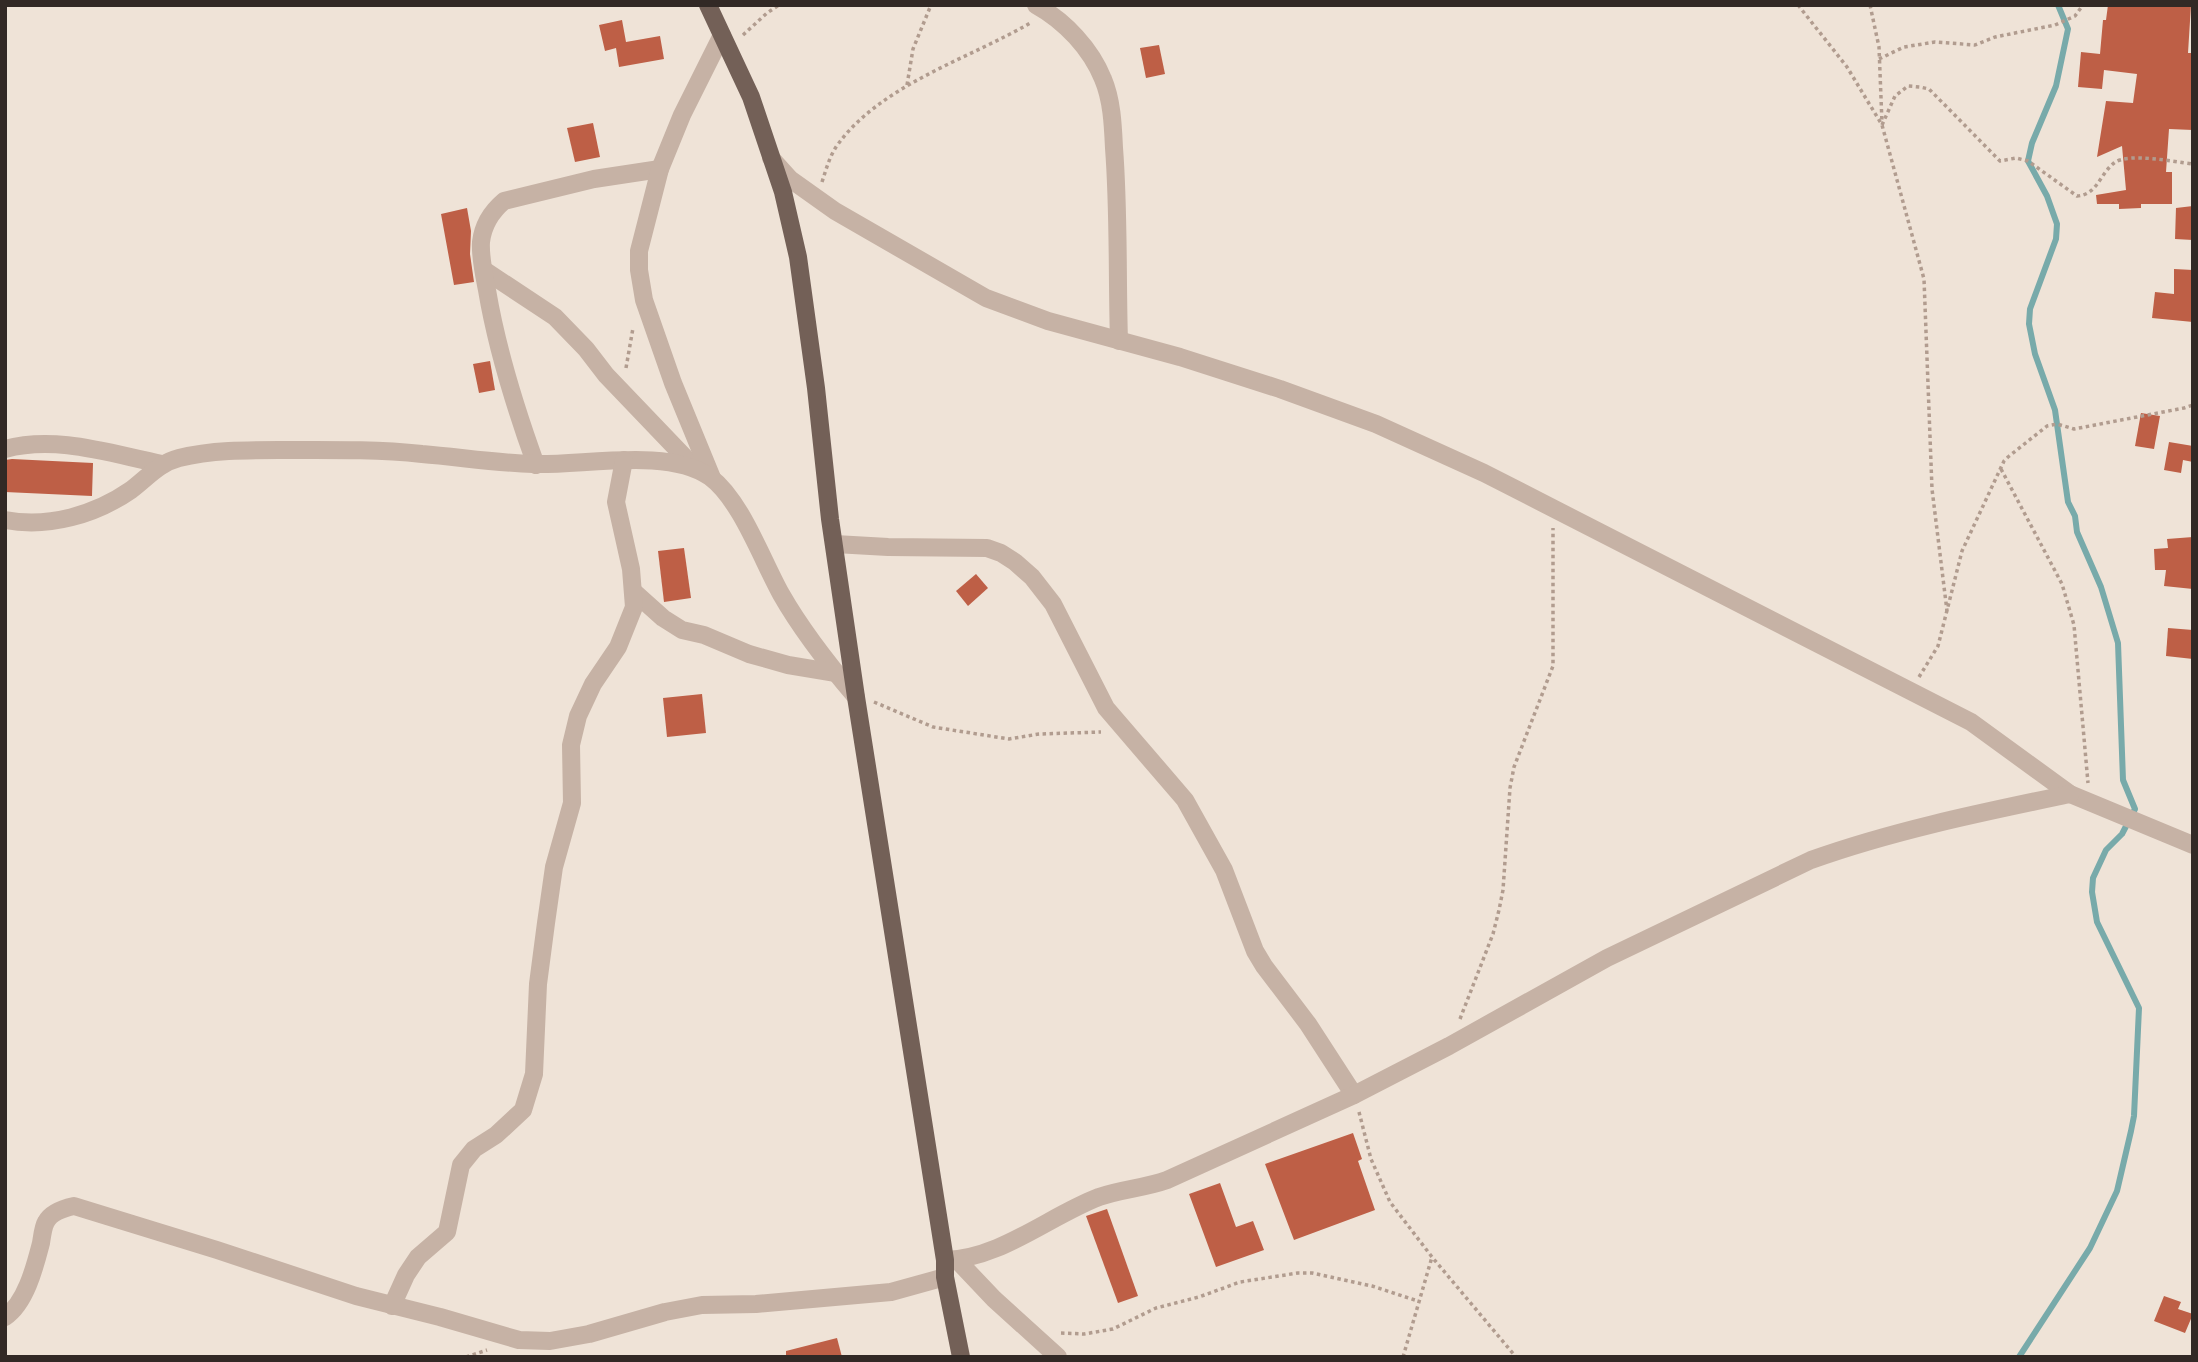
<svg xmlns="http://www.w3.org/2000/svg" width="2198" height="1362" viewBox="0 0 2198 1362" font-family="Figtree,sans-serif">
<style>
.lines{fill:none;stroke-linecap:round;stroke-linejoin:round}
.stream{stroke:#78aaaa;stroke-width:6}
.building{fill:#be5f46}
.path{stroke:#b19c8f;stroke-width:3.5;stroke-dasharray:3.5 3.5;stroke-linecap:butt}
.street{stroke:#c6b2a5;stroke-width:18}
.primary{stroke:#736057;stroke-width:18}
</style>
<rect width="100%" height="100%" fill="#efe3d7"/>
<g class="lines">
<!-- stream -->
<polyline class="stream" points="2019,1357 2090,1248 2117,1191 2131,1131 2134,1116 2139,1008 2097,922 2092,892 2093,878 2106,850 2122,834 2135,809 2123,780 2118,643 2101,587 2077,532 2075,516 2068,502 2055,410 2035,354 2029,324 2030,309 2056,239 2057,224 2047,196 2028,161 2032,143 2056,86 2068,29 2058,5"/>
</g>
<!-- building -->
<g class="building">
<polygon points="2108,5 2191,5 2188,53 2193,53 2193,130 2169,129 2166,172 2172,172 2172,204 2141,204 2141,208 2119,209 2119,204 2097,204 2096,195 2126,190 2122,146 2097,157 2106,101 2133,103 2137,74 2104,70 2102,89 2078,87 2081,52 2100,54 2103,20 2106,20"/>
<polygon points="622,20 626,42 660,36 664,59 619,67 616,48 605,51 599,25"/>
<polygon points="1159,45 1165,74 1146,78 1140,48"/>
<polygon points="593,123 600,157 575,162 567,128"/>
<polygon points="2193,206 2193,240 2175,239 2176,208"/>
<polygon points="467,208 471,231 470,254 474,282 454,285 441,214"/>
<polygon points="2174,269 2193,270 2193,322 2152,318 2155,292 2174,294"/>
<polygon points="490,361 495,390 479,393 473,364"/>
<polygon points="2141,413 2160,416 2154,449 2135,446"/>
<polygon points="2169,442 2193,446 2193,462 2183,460 2181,473 2164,470"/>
<polygon points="12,459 93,463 92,496 5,492 5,460"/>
<polygon points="2193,537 2193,589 2164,586 2166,570 2155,570 2154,549 2168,548 2167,539"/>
<polygon points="684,548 691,598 664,602 658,551"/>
<polygon points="976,574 988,588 968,606 956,591"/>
<polygon points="2168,628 2193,630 2193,659 2166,656"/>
<polygon points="702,694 706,733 667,737 663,698"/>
<polygon points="1353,1133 1362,1159 1358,1161 1375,1210 1294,1240 1265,1164"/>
<polygon points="1220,1183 1236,1227 1253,1221 1264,1250 1216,1267 1189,1194"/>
<polygon points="1107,1209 1138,1296 1118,1303 1086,1216"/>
<polygon points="2164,1296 2181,1302 2178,1309 2193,1314 2185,1333 2154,1321"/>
<polygon points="837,1338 842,1357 786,1357 786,1351"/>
</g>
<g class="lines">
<!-- path -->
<g class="path">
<polyline points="1798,5 1847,67 1882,125 1924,279 1932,489 1947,611"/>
<polyline points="1870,5 1879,47 1882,123"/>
<polyline points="743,35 767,13 779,5"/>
<polyline points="1879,59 1904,47 1935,42 1975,45 1995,37 2055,25 2075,16 2083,5"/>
<polyline points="907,85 913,49 931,5"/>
<path d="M 1882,125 L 1895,96 L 1908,86 L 1920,87 L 1929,89 L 2000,161 L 2016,158 L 2028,161 L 2077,196 C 2097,195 2100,174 2114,163 C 2128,152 2175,162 2193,164"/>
<path d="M 822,182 C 826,170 829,158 836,147 C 879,85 969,59 1032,22"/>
<polyline points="626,368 633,328"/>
<polyline points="2001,469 2062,584 2074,625 2088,783"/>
<polyline points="1919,677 1938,646 1962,551 2004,461 2008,457 2047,426 2057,424 2074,429 2184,408 2193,405"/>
<polyline points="874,702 933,727 1009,739 1039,734 1101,732"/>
<polyline points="1460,1019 1493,934 1499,910 1503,890 1510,788 1514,767 1553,666 1553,528"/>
<polyline points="1359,1112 1371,1159 1390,1202 1432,1257 1516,1357"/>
<polyline points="1061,1333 1084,1334 1113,1329 1156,1308 1199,1297 1240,1282 1298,1273 1312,1273 1372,1286 1418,1301"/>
<polyline points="466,1357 487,1350"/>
<polyline points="1403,1357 1432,1257"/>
</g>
<!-- street -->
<g class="street">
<path d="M 1036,5 C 1065,21 1091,49 1103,79 C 1112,100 1113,126 1114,148 C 1119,212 1117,277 1119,341"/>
<polyline points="771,158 790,179 835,211 986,298 1048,321 1180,357 1280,389 1376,424 1484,473 1971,722 2070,794 2193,845"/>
<polyline points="484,270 555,317 586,349 606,375 695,468"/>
<path d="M 5,449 C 57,435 111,454 162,464"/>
<path d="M 536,465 C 515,407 497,350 487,290 C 484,275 480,257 481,242 C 483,225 491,212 504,201 L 594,179 L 660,169"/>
<polyline points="712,478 673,383 644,300 639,270 639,251 660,169 682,115 722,35"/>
<path d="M 5,520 C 49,528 95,515 131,490 C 147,478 159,463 179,458 C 211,450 246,450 279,450 C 327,450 374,449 422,454 C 459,457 496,463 533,464 C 582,466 668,447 710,477 C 741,500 762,560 781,594 C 802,631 828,664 856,697"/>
<polyline points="835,544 888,547 987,548 1001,553 1015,562 1032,577 1053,604 1106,708 1185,800 1224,870 1255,951 1264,966 1308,1024 1354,1095"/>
<polyline points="634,592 663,618 682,630 704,635 749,654 788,665 836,673"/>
<path d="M 945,1260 C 1000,1259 1049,1216 1099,1197 C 1122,1189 1145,1188 1167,1180 L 1354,1095 L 1449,1046 L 1607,958 L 1811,860 C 1895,830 1984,812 2070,794"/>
<polyline points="957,1260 994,1299 1058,1357"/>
<polyline points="392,1306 406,1275 418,1257 447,1232 461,1165 474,1149 496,1135 523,1110 534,1074 538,984 546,923 554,867 572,803 571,745 578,716 593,684 618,647 634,607 631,569 616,502 624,460"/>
<path d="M 5,1317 C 26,1303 35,1266 41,1243 C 42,1237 43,1227 46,1222 C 51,1212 65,1208 74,1206 L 217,1250 L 356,1296 L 440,1317 L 519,1340 L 550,1341 L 589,1334 L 665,1312 L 702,1305 L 756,1304 L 891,1292 L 945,1277"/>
</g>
<!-- primary -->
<polyline class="primary" points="708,5 751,97 783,192 798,257 816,388 830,519 856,697 945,1260 945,1277 961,1357"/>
</g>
<!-- border -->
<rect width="2198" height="1362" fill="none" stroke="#322925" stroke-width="14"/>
</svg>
